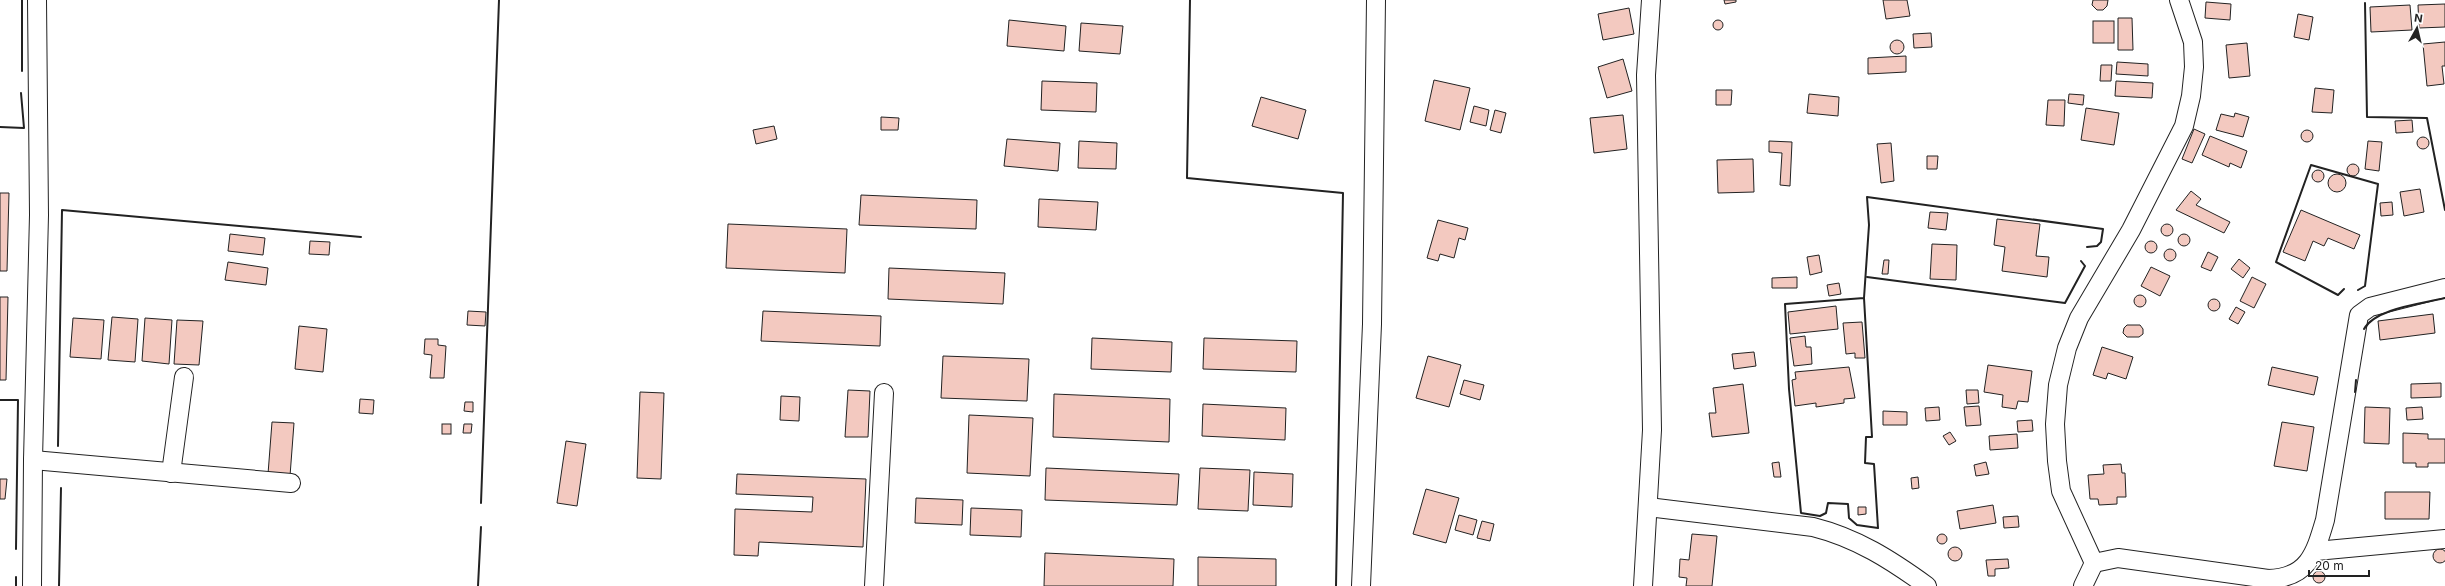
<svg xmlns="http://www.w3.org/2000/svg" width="2445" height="586" viewBox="0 0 2445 586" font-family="Inter,sans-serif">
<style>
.building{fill:#f3c9c0;stroke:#222}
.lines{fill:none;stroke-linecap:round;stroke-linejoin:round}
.minor-casing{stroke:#222;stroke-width:20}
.minor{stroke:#fff;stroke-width:18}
.wall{stroke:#222;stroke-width:2}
</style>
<rect width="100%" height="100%" fill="#fff"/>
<!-- building -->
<g class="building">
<polygon points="1724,0 1736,0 1736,2 1725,4"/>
<polygon points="1883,0 1907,0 1910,16 1886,19"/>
<polygon points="2093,0 2108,0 2107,6 2103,10 2097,10 2092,5"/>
<polygon points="2206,2 2231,4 2230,20 2205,18"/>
<polygon points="2445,4 2445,27 2419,28 2418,5"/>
<polygon points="2410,5 2412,30 2371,32 2370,7"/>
<polygon points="1629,8 1634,34 1603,40 1598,14"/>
<polygon points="2298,14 2313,17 2309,40 2294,37"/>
<polygon points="2118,18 2132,18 2133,50 2118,50"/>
<polygon points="1009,20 1066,26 1064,51 1007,46"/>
<circle cx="1718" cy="25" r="5"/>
<rect x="2093" y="21" width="21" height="22"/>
<polygon points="1081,23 1123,26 1120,54 1079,51"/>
<polygon points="1931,33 1932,47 1914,48 1913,34"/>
<circle cx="1897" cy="47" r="7"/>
<polygon points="2445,42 2445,66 2442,66 2444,84 2427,86 2423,44"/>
<polygon points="2247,43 2250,76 2229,78 2226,45"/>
<polygon points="1906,56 1906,72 1868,74 1868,58"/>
<polygon points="1623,59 1632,91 1607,98 1598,67"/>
<polygon points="2117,62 2148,64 2148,76 2116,74"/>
<polygon points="2101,65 2112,65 2111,81 2100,81"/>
<polygon points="1434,80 1470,88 1460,130 1425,121"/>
<polygon points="1042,81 1097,83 1096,112 1041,110"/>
<polygon points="2116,81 2153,83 2152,98 2115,96"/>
<polygon points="2315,88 2334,90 2332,113 2312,112"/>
<polygon points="1716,90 1732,90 1731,105 1716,105"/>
<polygon points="1809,94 1839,97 1838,116 1807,113"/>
<polygon points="2069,94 2084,95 2083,105 2068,103"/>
<polygon points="1261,97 1306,110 1298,139 1252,126"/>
<polygon points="2048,100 2065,100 2064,126 2046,125"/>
<polygon points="1474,106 1489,110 1486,126 1470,122"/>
<polygon points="2086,108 2119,113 2114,145 2081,140"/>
<polygon points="1495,110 1506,113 1501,133 1490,130"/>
<polygon points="2235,113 2249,117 2243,137 2216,130 2221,114 2234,117"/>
<polygon points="1623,115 1627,149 1594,153 1590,118"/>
<polygon points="881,117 899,118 898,130 881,130"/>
<polygon points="2412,120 2413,132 2396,133 2395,121"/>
<polygon points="774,126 777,139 756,144 753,130"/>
<polygon points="2194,129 2205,134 2192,163 2182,159"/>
<circle cx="2307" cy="136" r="6"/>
<polygon points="2210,136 2247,151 2241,168 2230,163 2229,167 2202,155"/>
<circle cx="2423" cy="143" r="6"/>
<polygon points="1007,139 1060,143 1058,171 1004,166"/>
<polygon points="1079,141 1117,143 1116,169 1078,168"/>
<polygon points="1769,141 1792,142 1790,186 1780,185 1782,153 1769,152"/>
<polygon points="2368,141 2382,142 2379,171 2365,169"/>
<polygon points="1891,143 1894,181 1881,183 1877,144"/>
<polygon points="1927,156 1938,156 1937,169 1927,169"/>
<polygon points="1753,159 1754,192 1718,193 1717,160"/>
<circle cx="2353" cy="170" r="6"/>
<circle cx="2318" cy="176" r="6"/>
<circle cx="2337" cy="183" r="9"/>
<polygon points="2420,189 2424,212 2404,216 2400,192"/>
<polygon points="2191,191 2201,199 2196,205 2230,222 2224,233 2176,210"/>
<polygon points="0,193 9,193 7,271 0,271"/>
<polygon points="861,195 977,200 976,229 859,225"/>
<polygon points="1039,199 1098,202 1096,230 1038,227"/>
<polygon points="2392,202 2393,215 2381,216 2380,203"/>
<polygon points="2301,210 2360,235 2354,249 2328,238 2324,246 2313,241 2305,261 2283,252"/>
<polygon points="1930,212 1948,213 1946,230 1928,228"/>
<polygon points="1997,219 2040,224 2036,256 2049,257 2047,277 2002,271 2005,247 1994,245"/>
<polygon points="1438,220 1468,228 1465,240 1459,238 1454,258 1440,254 1438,261 1427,258"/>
<circle cx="2167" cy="230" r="6"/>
<polygon points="728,224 847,229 845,273 726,268"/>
<circle cx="2184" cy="240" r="6"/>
<polygon points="230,234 265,238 263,255 228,251"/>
<circle cx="2151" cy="247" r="6"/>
<polygon points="310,241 330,242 329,255 309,254"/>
<polygon points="1932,244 1957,245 1956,280 1930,279"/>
<circle cx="2170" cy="255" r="6"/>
<polygon points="2208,252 2218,257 2211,271 2201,267"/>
<polygon points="1819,255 1822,272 1810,275 1807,257"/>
<polygon points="2239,259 2250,268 2243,278 2231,269"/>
<polygon points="1884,260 1889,260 1888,274 1882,274"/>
<polygon points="228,262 268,268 266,285 225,280"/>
<polygon points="2151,267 2170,276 2160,296 2141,286"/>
<polygon points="889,268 1005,273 1003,304 888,299"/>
<polygon points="1797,277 1797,288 1772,288 1772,278"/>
<polygon points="2252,277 2266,284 2254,308 2240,301"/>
<polygon points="1839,283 1841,294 1829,296 1827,285"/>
<circle cx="2140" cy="301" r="6"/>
<polygon points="0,297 8,297 6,380 0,380"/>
<circle cx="2214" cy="305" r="6"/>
<polygon points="1836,306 1838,329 1790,334 1788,312"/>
<polygon points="2236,307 2245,312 2238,324 2229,319"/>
<polygon points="468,311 486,312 485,326 467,325"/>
<polygon points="763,311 881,316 880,346 761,341"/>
<polygon points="2433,314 2435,333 2380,340 2378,321"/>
<polygon points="112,317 138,319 135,362 108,360"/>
<polygon points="73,318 104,320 101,359 70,357"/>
<polygon points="145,318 172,320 169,364 142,361"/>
<polygon points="177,320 203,321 199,365 174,364"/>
<polygon points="1862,322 1865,358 1855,358 1855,353 1846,354 1843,323"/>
<polygon points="2127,325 2140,325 2143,329 2143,334 2139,337 2127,337 2123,333 2124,328"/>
<polygon points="299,326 327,329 323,372 295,369"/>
<polygon points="1805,336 1806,347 1811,347 1812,364 1794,366 1790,338"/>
<polygon points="1092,338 1172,342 1171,372 1091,369"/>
<polygon points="1204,338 1297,341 1296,372 1203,369"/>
<polygon points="425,339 438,339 438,345 446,346 444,378 430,378 432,355 424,354"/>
<polygon points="2102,347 2133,357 2126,379 2108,373 2106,379 2093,375"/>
<polygon points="1754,352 1756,366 1734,369 1732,354"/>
<polygon points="943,356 1029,359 1027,401 941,398"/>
<polygon points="1428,356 1461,365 1449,407 1416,398"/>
<polygon points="1988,365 2032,371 2028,402 2018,401 2016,409 2002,407 2003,395 1984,392"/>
<polygon points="1849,367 1855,398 1844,399 1844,403 1816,407 1816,403 1795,406 1792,380 1796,379 1795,372"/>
<polygon points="2272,367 2318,377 2314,395 2268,385"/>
<polygon points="1464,380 1484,385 1480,400 1460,394"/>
<polygon points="2441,383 2441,397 2411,398 2411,384"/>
<polygon points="1743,384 1749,433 1712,437 1709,413 1716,413 1713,388"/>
<polygon points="848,390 870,391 868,437 845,437"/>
<polygon points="1966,390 1978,390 1979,403 1967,404"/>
<polygon points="640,392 664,393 661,479 637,478"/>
<polygon points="1054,394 1170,399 1169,442 1053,437"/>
<polygon points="781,396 800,397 799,421 780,420"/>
<polygon points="360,399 374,400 373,414 359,413"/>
<polygon points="465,402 473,402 473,412 464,411"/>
<polygon points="1203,404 1286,408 1285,440 1202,436"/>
<polygon points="1979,406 1981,425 1966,426 1964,407"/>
<polygon points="1939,407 1940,420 1926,421 1925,408"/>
<polygon points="2365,407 2390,408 2389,444 2364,443"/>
<polygon points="2422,407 2423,419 2407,420 2406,408"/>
<polygon points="1883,411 1907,412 1907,425 1883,425"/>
<polygon points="969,415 1033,418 1030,476 967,473"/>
<polygon points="2032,420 2033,431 2018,432 2017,421"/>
<polygon points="272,422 294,423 290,476 268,474"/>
<polygon points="2282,422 2314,427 2307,471 2274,466"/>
<rect x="442" y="424" width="9" height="10"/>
<polygon points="464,424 472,424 471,433 463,433"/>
<polygon points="1950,432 1956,441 1949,445 1943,436"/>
<polygon points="2403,433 2428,434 2428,439 2445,439 2445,463 2428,463 2428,467 2416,467 2416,463 2403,463"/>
<polygon points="2017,434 2018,448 1990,450 1989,436"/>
<polygon points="566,441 586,444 577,506 557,503"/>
<polygon points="1779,462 1781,477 1774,477 1772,463"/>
<polygon points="1986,462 1989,474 1976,476 1974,465"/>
<polygon points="2121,464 2122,473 2125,473 2126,497 2117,497 2117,504 2099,505 2098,499 2090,499 2088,475 2104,474 2103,465"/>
<polygon points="1046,468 1179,474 1177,505 1045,500"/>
<polygon points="1200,468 1250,470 1248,511 1198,509"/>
<polygon points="1254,472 1293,474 1292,507 1253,505"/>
<polygon points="737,474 866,479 863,547 759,542 758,556 734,555 735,509 812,512 813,497 736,494"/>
<polygon points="1918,477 1919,488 1912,489 1911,478"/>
<polygon points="0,479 7,479 5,499 0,499"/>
<polygon points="1426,489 1459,498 1446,543 1413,534"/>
<polygon points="2385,492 2430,492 2429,519 2385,519"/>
<polygon points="916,498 963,500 962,525 915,523"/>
<polygon points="1993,505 1996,523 1960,529 1957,511"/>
<polygon points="1858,507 1866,507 1866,514 1858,515"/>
<polygon points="971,508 1022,510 1021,537 970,535"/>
<polygon points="1459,515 1477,520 1473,535 1455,530"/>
<polygon points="2018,516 2019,527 2004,528 2003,517"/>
<polygon points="1482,521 1494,524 1490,541 1477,538"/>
<polygon points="1692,534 1717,536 1712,586 1686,586 1687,578 1679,577 1680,559 1689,560"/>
<circle cx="1942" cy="539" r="5"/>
<circle cx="1955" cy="554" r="7"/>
<circle cx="2440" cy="556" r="7"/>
<polygon points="1045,553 1174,559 1173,586 1044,586"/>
<polygon points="1198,557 1276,559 1276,586 1198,586"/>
<polygon points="2008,559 2009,568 1995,569 1995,576 1988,576 1986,560"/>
<circle cx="2319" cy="577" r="6"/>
</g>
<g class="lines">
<defs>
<g id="minor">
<polyline points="33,460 291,483"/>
<polyline points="171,473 184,377"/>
<path d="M 1648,507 L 1813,527 C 1857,538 1891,560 1927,586"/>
<polyline points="2316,551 2445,539"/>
<path d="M 2094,563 L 2118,558 L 2268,579 C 2308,578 2315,554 2325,520 L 2359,315 L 2370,307 L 2445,288"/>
<polyline points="32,586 33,460 39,215 37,0"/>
<polyline points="874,586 884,393"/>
<polyline points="1361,586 1372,324 1376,0"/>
<polyline points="1643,586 1652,430 1646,75 1651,0"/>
<polyline points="2083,586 2094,563 2061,491 2057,461 2055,424 2058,385 2067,348 2079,318 2131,230 2184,126 2191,96 2194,67 2193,42 2179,0"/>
</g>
</defs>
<!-- minor casing -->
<use href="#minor" class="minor-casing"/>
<!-- minor -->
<use href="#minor" class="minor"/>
<!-- wall -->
<g class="wall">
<polyline points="22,0 22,71"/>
<polyline points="1190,0 1187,178 1343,193 1336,586"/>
<polyline points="2365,3 2367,117 2427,118 2445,210"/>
<polyline points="0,127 24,128 21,93"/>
<polyline points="1867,277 2065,303 2085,266 2081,261"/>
<polyline points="2344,289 2338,295 2276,262 2311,165 2378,184 2365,286 2358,290"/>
<polyline points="1864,298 1785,304 1789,389 1801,513 1820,516 1826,513 1828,503 1848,504 1849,518 1857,525 1878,528 1874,464 1865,463 1866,437 1872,437 1864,298 1869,225 1867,197 2103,229 2101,242 2097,246 2087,247"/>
<path d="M 2364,329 C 2376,308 2422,304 2445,298"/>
<polyline points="2355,392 2356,380"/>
<polyline points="0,400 18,400 16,549"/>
<polyline points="58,446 62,210 361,237"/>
<polyline points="481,503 499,0"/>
<polyline points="16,586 16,577"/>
<polyline points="59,586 61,488"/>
<polyline points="478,586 481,527"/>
</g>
</g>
<!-- north arrow -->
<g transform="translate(2417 28) rotate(8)" stroke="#ffffff" stroke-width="3" paint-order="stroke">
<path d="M0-3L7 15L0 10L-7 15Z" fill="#222222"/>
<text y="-6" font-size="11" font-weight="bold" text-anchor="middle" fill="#222222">N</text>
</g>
<!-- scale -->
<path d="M2309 570v6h60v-6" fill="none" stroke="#222222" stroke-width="2"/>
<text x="2315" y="570" font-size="12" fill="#222222" stroke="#ffffff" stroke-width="3" paint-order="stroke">20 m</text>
</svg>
